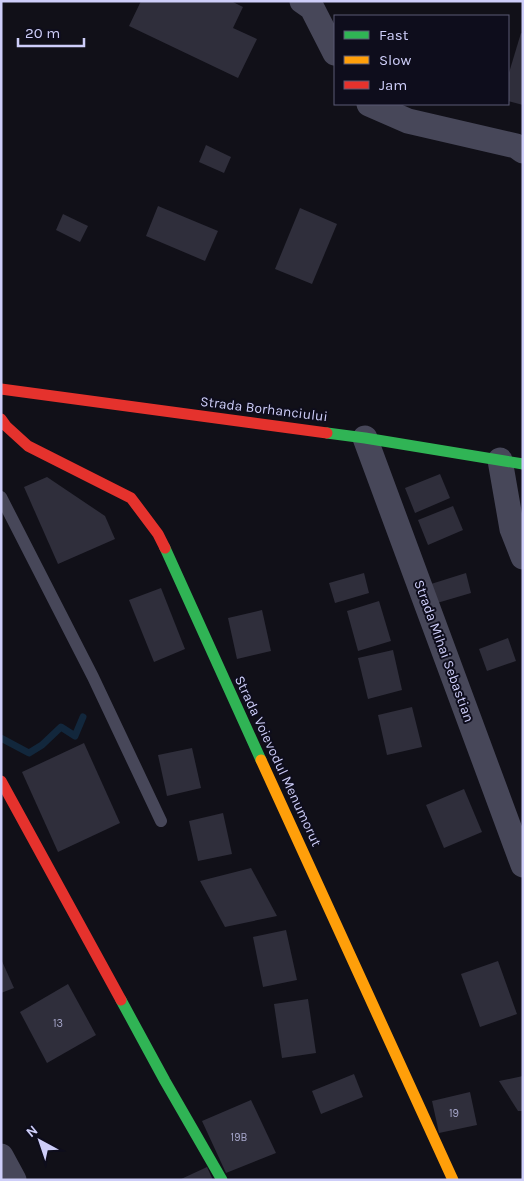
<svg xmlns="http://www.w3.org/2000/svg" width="524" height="1181" viewBox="0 0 524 1181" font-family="Karla,sans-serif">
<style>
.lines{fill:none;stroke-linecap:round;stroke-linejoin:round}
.stream{stroke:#12273c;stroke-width:7}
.building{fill:#2f2e3b}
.lane{stroke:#474759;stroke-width:12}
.street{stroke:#474759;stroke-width:25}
.fast{stroke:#30b455;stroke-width:11}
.slow{stroke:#ff9f0a;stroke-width:11}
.jam{stroke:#e5322d;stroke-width:11}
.labels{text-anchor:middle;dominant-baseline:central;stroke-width:4;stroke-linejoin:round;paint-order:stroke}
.number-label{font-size:11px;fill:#a6a6ca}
.street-label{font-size:14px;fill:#cecef9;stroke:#0e0d1c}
</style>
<rect width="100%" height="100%" fill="#111018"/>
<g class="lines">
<!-- stream -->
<polyline class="stream" points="1,738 29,753 42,745 61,727 75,736 83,717"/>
</g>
<!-- building -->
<g class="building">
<polygon points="141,1 231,1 243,7 233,28 257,39 238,78 129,26"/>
<polygon points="521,33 523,34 523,105 508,101 508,76"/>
<polygon points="206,145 231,157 224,173 199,162"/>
<polygon points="158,206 218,231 205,261 146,236"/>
<polygon points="300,208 337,224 312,284 275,269"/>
<polygon points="63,214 88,226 80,242 56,230"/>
<polygon points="440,474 450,498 415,513 405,488"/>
<polygon points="47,477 105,516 115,539 58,564 24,487"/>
<polygon points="453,506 463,530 428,545 418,520"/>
<polygon points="364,573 369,593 335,603 329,583"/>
<polygon points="466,573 471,593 437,603 431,584"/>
<polygon points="161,588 185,649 154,662 129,600"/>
<polygon points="379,601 391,641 358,651 347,611"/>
<polygon points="262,610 271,651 237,659 228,618"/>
<polygon points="508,638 516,661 487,671 479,649"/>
<polygon points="393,650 402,690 368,699 358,658"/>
<polygon points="412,707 422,747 387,755 378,715"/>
<polygon points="84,743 120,823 58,852 22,772"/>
<polygon points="192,748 201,788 167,796 158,755"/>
<polygon points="464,789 482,832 444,848 426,805"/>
<polygon points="223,813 232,854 198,861 189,821"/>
<polygon points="251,868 277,916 225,927 200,881"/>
<polygon points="286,930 297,980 263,987 253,937"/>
<polygon points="1,959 14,988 1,993"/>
<polygon points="498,961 517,1014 480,1027 461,974"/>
<polygon points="68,984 96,1035 47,1063 20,1012"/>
<polygon points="308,999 316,1053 282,1058 274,1004"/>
<polygon points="354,1074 363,1097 321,1114 312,1091"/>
<polygon points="523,1076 523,1111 518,1111 499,1081"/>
<polygon points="470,1092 477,1125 439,1133 432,1101"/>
<polygon points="251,1100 276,1153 226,1173 202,1121"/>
<polygon points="207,1167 213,1180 179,1180"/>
</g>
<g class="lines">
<!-- lane -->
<polyline class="lane" points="1,497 93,677 161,821"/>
<!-- street -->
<g class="street">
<polyline points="302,1 312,8 335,53"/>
<polyline points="369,104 408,121 516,146 523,151"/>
<polyline points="365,438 523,865"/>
<polyline points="500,460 512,529 523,557"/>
<polyline points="1,1156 14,1180"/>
</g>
<!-- fast -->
<g class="fast">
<polyline points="327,433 365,438 523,464"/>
<polyline points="165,548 261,760"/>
<polyline points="121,1000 165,1081 222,1180"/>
</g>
<!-- slow -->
<polyline class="slow" points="261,760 453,1180"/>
<!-- jam -->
<g class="jam">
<polyline points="1,389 327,433"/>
<polyline points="1,419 6,426 28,446 131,498 158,534 165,548"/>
<polyline points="1,781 121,1000"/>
</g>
</g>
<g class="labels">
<!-- number labels -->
<g class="number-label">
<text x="58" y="1023">13</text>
<text x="454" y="1113">19</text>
<text x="239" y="1137">19B</text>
</g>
<!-- street labels -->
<g class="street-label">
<text transform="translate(264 409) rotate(7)">Strada Borhanciului</text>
<text transform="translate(444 651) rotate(70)">Strada Mihai Sebastian</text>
<text transform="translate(278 761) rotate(65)">Strada Voievodul Menumorut</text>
</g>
</g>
<!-- border -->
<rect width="524" height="1181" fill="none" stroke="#cecef9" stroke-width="5"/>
<!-- legend -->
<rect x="334" y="15" width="175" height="90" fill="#0e0d1c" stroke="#5b5a74"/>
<rect x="344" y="31" width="25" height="8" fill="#30b455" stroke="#5b5a74"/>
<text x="379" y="40" font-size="15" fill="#cecef9">Fast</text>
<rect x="344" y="56" width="25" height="8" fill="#ff9f0a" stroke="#5b5a74"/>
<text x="379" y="65" font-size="15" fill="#cecef9">Slow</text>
<rect x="344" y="81" width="25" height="8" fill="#e5322d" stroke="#5b5a74"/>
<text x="379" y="90" font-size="15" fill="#cecef9">Jam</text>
<!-- north arrow -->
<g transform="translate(40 1141) rotate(320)" stroke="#0e0d1c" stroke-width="4" paint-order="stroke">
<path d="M0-4L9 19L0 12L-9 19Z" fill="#cecef9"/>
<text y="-8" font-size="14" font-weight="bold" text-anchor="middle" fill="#cecef9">N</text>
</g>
<!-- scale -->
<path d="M18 38v8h66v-8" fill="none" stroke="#cecef9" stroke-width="2.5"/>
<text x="25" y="38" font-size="15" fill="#cecef9" stroke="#0e0d1c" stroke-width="4" paint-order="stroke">20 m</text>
</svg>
